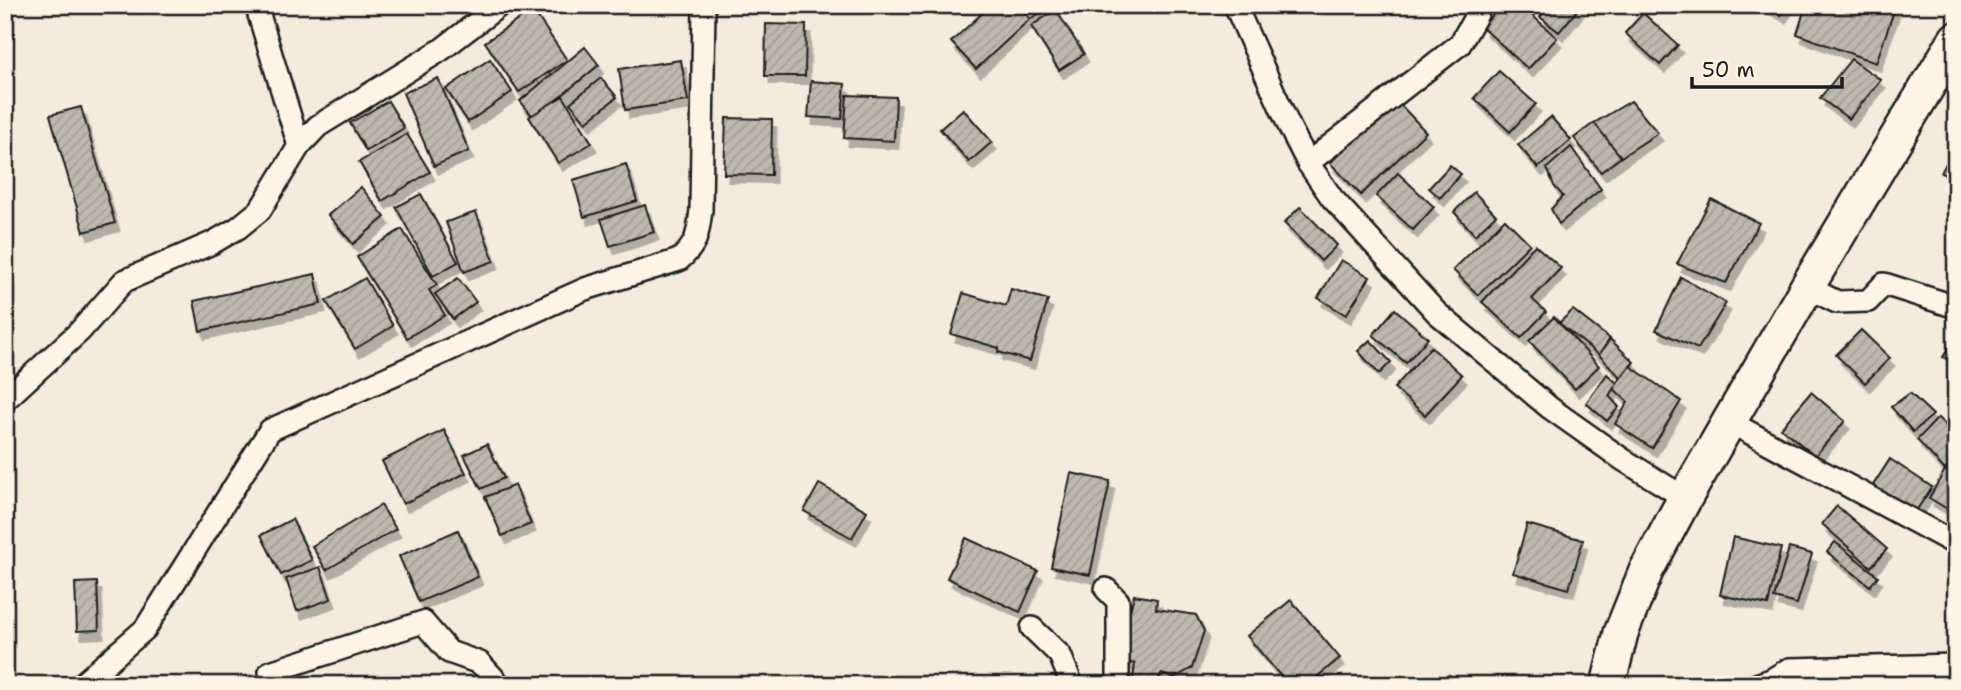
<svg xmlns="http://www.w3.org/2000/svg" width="1961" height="690" viewBox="0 0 1961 690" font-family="'Shantell Sans',sans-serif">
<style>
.building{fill:url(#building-hatch);stroke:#1c1c1c;stroke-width:2;filter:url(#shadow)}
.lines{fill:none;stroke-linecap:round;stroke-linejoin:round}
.street-casing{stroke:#1c1c1c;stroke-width:26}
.primary-casing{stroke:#1c1c1c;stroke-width:38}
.street{stroke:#fcf5e5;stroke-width:21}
.primary{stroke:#fcf5e5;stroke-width:33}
</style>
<defs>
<pattern id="building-hatch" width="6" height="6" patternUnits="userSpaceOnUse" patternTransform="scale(1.75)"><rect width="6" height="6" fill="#beb9ae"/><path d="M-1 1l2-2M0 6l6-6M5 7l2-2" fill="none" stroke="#a39e95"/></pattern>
<filter id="shadow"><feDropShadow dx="4.5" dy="8" stdDeviation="0" flood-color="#0004"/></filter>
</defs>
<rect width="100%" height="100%" fill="#f3ecdd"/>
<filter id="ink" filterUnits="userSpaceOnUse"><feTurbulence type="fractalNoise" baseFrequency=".0143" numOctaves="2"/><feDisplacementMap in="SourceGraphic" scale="14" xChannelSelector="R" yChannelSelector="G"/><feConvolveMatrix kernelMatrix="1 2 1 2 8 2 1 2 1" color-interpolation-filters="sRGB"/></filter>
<g filter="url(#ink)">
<!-- building -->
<g class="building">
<polygon points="991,5 1017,5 1030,19 976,69 951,42"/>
<polygon points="1021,5 1053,5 1030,19"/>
<polygon points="1502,5 1521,5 1557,38 1528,69 1482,27"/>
<polygon points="1550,5 1576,5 1579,8 1559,32 1540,17"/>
<polygon points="1764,5 1788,5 1781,15"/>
<polygon points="1806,5 1884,5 1895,8 1876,63 1797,34"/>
<polygon points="533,10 567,60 519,92 485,42"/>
<polygon points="1056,10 1084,54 1059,70 1031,26"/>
<polygon points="1643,13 1678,45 1660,65 1625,33"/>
<polygon points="766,24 806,25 805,76 765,76"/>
<polygon points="585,47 599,65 534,118 520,101"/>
<polygon points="490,59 512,92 468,122 446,89"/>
<polygon points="1851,59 1881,80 1849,119 1820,98"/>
<polygon points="681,60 688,101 625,110 619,69"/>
<polygon points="1499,71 1536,104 1510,132 1474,98"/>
<polygon points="438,78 469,151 434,166 403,93"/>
<polygon points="601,78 617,97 586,122 570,103"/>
<polygon points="811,81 845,84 842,119 808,117"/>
<polygon points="847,95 896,97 894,141 844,138"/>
<polygon points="563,96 592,143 558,163 529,117"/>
<polygon points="1396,100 1426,132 1361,195 1330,163"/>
<polygon points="388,101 404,128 366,151 350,123"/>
<polygon points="1631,101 1658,133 1621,157 1594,123"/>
<polygon points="81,107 115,223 84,232 50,115"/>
<polygon points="963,109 992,142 969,162 940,129"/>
<polygon points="1551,117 1571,140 1538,168 1518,145"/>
<polygon points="726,118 772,119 771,175 724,174"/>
<polygon points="1594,123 1621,157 1601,172 1574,138"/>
<polygon points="407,134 430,172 382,201 359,162"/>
<polygon points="1956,144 1956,180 1941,173"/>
<polygon points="1571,147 1601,189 1559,224 1551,209 1563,196 1554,186 1547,168"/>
<polygon points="626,164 637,201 584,217 573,180"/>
<polygon points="1450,165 1461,174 1440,198 1429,188"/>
<polygon points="1398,173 1434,207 1413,230 1376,196"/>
<polygon points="361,187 385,217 353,244 328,215"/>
<polygon points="1474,192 1496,215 1475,235 1454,212"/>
<polygon points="421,194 458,262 433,276 396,207"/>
<polygon points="1711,199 1759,223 1726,283 1677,264"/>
<polygon points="645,205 654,232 610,246 601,219"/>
<polygon points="1300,207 1337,245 1321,261 1284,223"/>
<polygon points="476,212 494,261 464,272 446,222"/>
<polygon points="1505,219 1530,244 1478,295 1453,270"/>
<polygon points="402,229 437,285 429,290 445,315 407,338 357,257"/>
<polygon points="1535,245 1561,268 1532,299 1546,312 1521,338 1482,302"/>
<polygon points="1341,260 1370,277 1346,315 1318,298"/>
<polygon points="315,274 321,304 200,331 194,301"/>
<polygon points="1681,277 1726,303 1698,349 1656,330"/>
<polygon points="365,278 393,326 355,349 326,301"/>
<polygon points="458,278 476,302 453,319 435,294"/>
<polygon points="1011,289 1048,300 1030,361 998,352 999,348 951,334 963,293 1006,306"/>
<polygon points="1395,309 1428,338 1406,363 1373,335"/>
<polygon points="1573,310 1610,339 1599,355 1559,323"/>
<polygon points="1554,317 1599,366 1575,389 1529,341"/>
<polygon points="1861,330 1890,358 1865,383 1836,355"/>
<polygon points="1956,337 1956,365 1943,357"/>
<polygon points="1610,339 1634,362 1621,378 1599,355"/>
<polygon points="1370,340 1391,362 1379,374 1358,351"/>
<polygon points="1431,347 1462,375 1425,415 1394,388"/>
<polygon points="1630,366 1681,401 1652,448 1615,424 1628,402 1613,388"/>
<polygon points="1607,374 1617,383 1609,396 1619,407 1607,421 1586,403"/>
<polygon points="1811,392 1845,421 1815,456 1781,428"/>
<polygon points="1910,393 1933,415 1913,432 1891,407"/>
<polygon points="1938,418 1956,435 1956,460 1945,470 1917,440"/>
<polygon points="444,430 466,473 403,504 382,461"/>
<polygon points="487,444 504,478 481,489 464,455"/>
<polygon points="1890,459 1932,487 1916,511 1872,487"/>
<polygon points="1945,470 1956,476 1956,514 1929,498"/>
<polygon points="1071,473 1110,481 1090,575 1051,567"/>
<polygon points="819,484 867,511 852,538 804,511"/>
<polygon points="515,485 531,524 502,536 485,497"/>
<polygon points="381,505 396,529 326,570 312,546"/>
<polygon points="1837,506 1887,549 1871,567 1822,524"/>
<polygon points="292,519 312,560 281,575 261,535"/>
<polygon points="1527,524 1583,540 1569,589 1513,573"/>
<polygon points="458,530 478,577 419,602 399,556"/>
<polygon points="1733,537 1781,548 1768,605 1720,595"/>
<polygon points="966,538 1038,571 1020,612 947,578"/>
<polygon points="1835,542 1878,576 1870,586 1827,552"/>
<polygon points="1789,548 1812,554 1797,604 1774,598"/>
<polygon points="320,567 331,599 297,611 286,579"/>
<polygon points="97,582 99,630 77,631 75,583"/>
<polygon points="1134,595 1157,599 1156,609 1196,615 1204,631 1192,668 1174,678 1161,674 1156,685 1132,685 1135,664 1118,660"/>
<polygon points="1291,600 1340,658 1307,685 1288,685 1247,636"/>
<polygon points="1449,675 1465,685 1443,685"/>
</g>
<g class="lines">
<defs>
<g id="street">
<polyline points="256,5 299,146"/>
<polyline points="1235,5 1289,126 1308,163 1332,198 1437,313 1550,408 1622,459 1685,498"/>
<polyline points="1308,163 1460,44 1477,14 1479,5"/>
<polyline points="1807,287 1837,302 1868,301 1884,284 1953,306"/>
<polyline points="5,400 80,331 124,281 212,243 238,228 260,210 299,146 318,126 441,50 500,5"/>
<polyline points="1728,421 1956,544"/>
<polyline points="1106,589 1118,601 1118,685"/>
<polyline points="1032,628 1060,655 1072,685"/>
<polyline points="270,672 423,622 449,652 480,663 500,685"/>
<path d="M 81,685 L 145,629 L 270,430 L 585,289 L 679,260 C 698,244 698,233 701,210 L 704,5"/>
<polyline points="1756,685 1771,680 1789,669 1956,665"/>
</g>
<polyline id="primary" points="1608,685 1621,633 1646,571 1685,498 1807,287 1956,39"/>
</defs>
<!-- street casing -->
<use href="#street" class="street-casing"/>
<!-- primary casing -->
<use href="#primary" class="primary-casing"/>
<!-- street -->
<use href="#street" class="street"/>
<!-- primary -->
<use href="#primary" class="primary"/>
</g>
</g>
<!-- margin -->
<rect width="1961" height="690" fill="none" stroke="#fcf5e5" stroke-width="28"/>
<rect x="14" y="14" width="1933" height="662" fill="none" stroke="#1c1c1c" stroke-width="2.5" filter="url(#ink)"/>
<!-- scale -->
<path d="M1692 77v10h150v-10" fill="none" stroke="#1c1c1c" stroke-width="3.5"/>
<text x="1702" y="77" font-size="21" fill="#1c1c1c" stroke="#fcf5e5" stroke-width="5" paint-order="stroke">50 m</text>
</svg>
